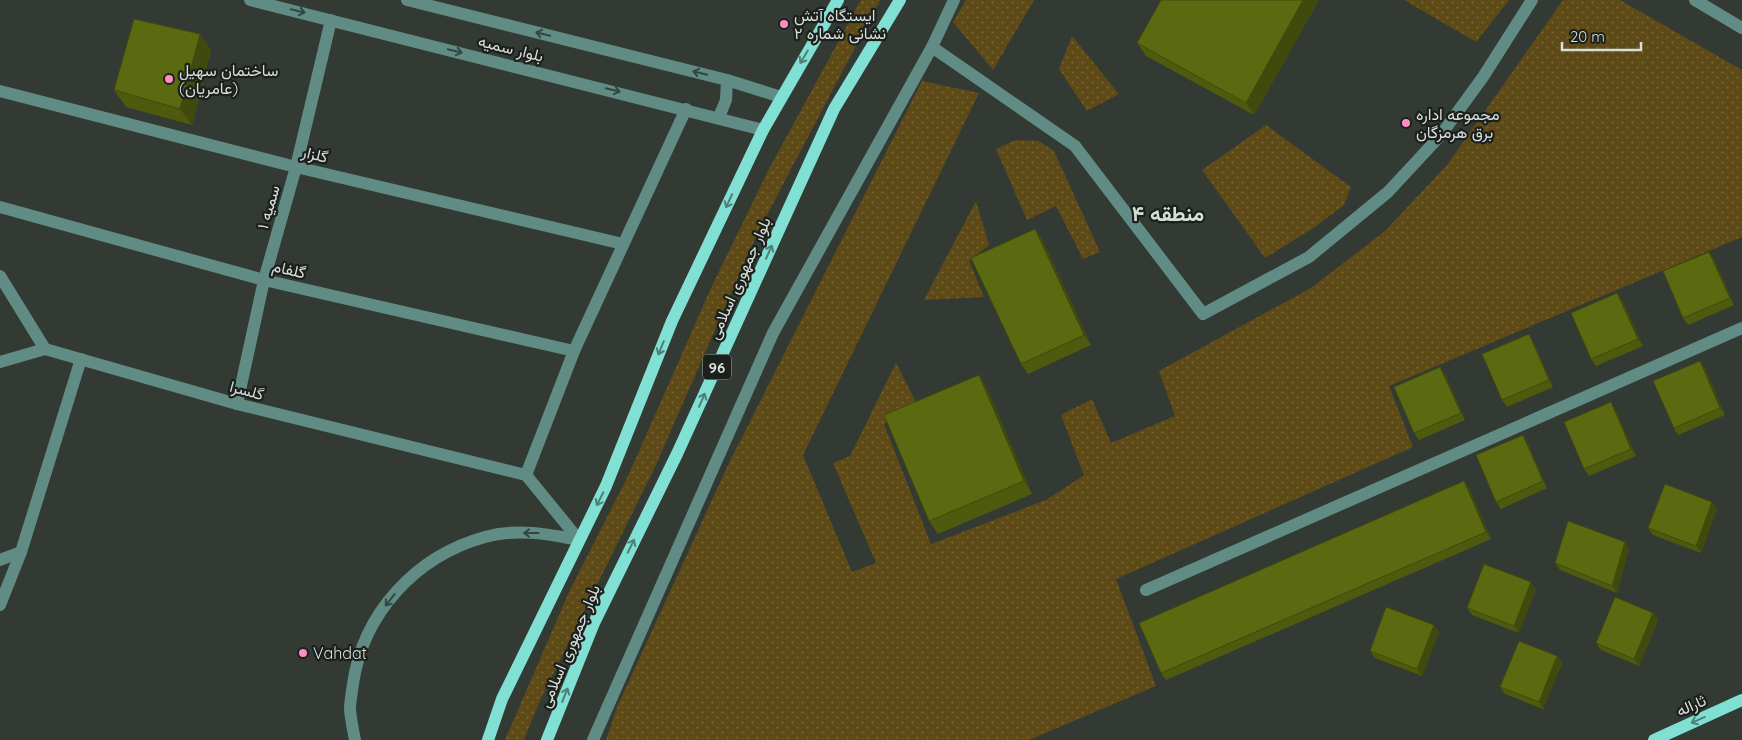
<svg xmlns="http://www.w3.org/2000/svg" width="1742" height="740" viewBox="0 0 1742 740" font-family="Quicksand,Vazirmatn,sans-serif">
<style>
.grass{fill:url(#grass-dots)}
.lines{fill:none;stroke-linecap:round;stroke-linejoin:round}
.minor{stroke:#608c85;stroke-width:12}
.major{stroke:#80e0d3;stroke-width:12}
.wall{fill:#4e5b0f}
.shaded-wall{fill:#404a0c}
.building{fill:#5b6a11;stroke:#404a0c}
.oneway{stroke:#344641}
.oneway2{stroke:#4e8078}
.poi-dot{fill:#fb8fc4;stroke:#1c201d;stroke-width:2}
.labels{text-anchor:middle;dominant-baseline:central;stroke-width:4.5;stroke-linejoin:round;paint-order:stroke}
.shield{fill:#1c201d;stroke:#a0a6a1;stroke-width:1}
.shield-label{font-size:15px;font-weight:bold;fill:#d9dfda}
.poi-label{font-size:16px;fill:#d9dfda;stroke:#1c201d;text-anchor:start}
.street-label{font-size:16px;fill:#d9dfda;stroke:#1c201d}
.district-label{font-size:21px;font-weight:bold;fill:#d3ded5;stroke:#1c201d}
</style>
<defs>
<pattern id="grass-dots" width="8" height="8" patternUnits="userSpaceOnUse" patternTransform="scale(1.25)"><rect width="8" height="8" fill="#5e4a16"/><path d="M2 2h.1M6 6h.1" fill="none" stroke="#746437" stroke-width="1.8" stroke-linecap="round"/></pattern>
</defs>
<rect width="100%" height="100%" fill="#323a33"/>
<!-- grass -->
<g class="grass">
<polygon points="861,0 880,0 757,234 655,467 538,705 524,740 505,740 569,592 628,476 711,288 770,167"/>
<polygon points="966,0 1034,0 993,70 953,22"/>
<polygon points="1404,0 1509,0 1476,42"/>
<polygon points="1563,0 1620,0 1742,70 1742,237 1389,386 1413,447 1116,579 1156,686 1029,740 606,740 618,705 728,465 922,81 979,93 803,455 852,572 876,563 833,463 850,456 896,363 920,410 884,424 931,544 1046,500 1084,475 1061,415 1092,399 1111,443 1175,416 1159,371 1311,288 1385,231 1447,165"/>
<polygon points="1072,36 1119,94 1087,111 1059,69"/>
<polygon points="1266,125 1351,187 1344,205 1315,227 1265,258 1202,170"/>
<polygon points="1016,140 1039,141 1054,151 1100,252 1083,259 1056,206 1027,220 996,149"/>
<polygon points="976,201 989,245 969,261 984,297 924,300"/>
</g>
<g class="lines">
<!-- minor -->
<g class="minor">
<polyline points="250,0 763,130"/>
<polyline points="407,0 727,80 781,97"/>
<polyline points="1695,0 1742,28"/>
<polyline points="932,47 1075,146 1203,314 1309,257 1388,192 1440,136 1483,77 1532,0"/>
<polyline points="0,91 296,167 623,244"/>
<polyline points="719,117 726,100 727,80"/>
<polyline points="0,207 264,280 574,351"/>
<polyline points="0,276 45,349 237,404 526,475"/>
<polyline points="0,362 45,349"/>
<polyline points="237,404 264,280 296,167 331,20"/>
<polyline points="526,475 574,351 686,109"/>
<polyline points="526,475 579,540"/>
<polyline points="0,560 21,552"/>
<polyline points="1146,590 1742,328"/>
<polyline points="0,605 21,552 81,359"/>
<path d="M 355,740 C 353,730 351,720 350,710 C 350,701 352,692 353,684 C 363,613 416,556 485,537 C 516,528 548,534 579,540"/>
<polyline points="593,740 773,333 932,47 954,0"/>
</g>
<!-- major -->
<g class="major">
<polyline points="488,740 502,699 606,486 672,321 763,130 838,0"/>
<polyline points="547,740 594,623 677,454 834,109 900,0"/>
<polyline points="1654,740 1742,700"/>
</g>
</g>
<!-- wall -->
<g class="wall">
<polygon points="1319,0 1254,115 1146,56 1137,43"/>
<polygon points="200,34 211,50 192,125 126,107 114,90"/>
<polygon points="1035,229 1042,239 1091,345 1028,374 1021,364"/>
<polygon points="1709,252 1714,259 1734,305 1688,325 1683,318"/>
<polygon points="1617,293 1622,300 1643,346 1596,366 1591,359"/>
<polygon points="1533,341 1553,387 1507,407 1502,400"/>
<polygon points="1705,368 1725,415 1678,435 1674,428"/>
<polygon points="1445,374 1465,420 1419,440 1414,433"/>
<polygon points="987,388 1032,494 938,534 929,521"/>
<polygon points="1615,409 1636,456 1589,476 1584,469"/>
<polygon points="1527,442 1547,488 1501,509 1496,502"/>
<polygon points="1469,488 1491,539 1166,680 1161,673"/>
<polygon points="1717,509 1701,553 1653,535 1648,528"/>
<polygon points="1629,549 1617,593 1560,570 1555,563"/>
<polygon points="1536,589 1519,633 1472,615 1467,608"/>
<polygon points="1653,613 1658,620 1639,666 1601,650 1596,643"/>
<polygon points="1439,632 1422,676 1375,658 1370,651"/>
<polygon points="1557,656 1562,663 1543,709 1505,694 1500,687"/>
</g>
<!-- shaded-wall -->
<g class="shaded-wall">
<polygon points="1303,0 1319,0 1254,115 1246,103"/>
<polygon points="200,34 211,50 192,125 180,109"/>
<polygon points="1035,229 1042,239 1091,345 1084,335"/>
<polygon points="1709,252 1714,259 1734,305 1730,298"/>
<polygon points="1617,293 1622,300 1643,346 1638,339"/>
<polygon points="1529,334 1533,341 1553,387 1549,380"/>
<polygon points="1700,361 1705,368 1725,415 1720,408"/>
<polygon points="1440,367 1445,374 1465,420 1461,413"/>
<polygon points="979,375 987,388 1032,494 1024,481"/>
<polygon points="1611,402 1615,409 1636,456 1631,449"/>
<polygon points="1523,435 1527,442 1547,488 1543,481"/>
<polygon points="1464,481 1469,488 1491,539 1486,532"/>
<polygon points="1712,502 1717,509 1701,553 1696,546"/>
<polygon points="1625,542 1629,549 1617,593 1612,586"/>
<polygon points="1531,582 1536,589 1519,633 1514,626"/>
<polygon points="1653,613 1658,620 1639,666 1634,659"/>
<polygon points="1434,625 1439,632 1422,676 1417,669"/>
<polygon points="1557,656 1562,663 1543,709 1539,702"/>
</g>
<!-- building -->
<g class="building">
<polygon points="1161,0 1303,0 1246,103 1137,43"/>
<polygon points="134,19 200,34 180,109 114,90"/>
<polygon points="1035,229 1084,335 1021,364 971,258"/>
<polygon points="1709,252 1730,298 1683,318 1663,271"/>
<polygon points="1617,293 1638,339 1591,359 1571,313"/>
<polygon points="1529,334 1549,380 1502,400 1482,354"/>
<polygon points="1700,361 1720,408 1674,428 1653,381"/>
<polygon points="1440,367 1461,413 1414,433 1394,387"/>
<polygon points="979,375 1024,481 929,521 884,415"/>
<polygon points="1611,402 1631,449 1584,469 1564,422"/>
<polygon points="1523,435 1543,481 1496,502 1476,455"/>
<polygon points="1464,481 1486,532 1161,673 1139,623"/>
<polygon points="1665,484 1712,502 1696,546 1648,528"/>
<polygon points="1568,521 1625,542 1612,586 1555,563"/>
<polygon points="1484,564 1531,582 1514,626 1467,608"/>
<polygon points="1615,597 1653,613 1634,659 1596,643"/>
<polygon points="1386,607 1434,625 1417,669 1370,651"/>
<polygon points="1519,641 1557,656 1539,702 1500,687"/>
</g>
<!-- one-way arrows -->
<defs><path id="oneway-shaft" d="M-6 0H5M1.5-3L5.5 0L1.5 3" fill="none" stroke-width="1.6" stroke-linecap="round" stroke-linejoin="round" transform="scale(1.25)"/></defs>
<g class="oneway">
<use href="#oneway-shaft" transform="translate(298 11) rotate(14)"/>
<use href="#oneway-shaft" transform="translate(543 34) rotate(-166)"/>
<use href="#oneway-shaft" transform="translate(455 51) rotate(14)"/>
<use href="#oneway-shaft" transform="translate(700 73) rotate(-166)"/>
<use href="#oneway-shaft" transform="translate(613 90) rotate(14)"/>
<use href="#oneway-shaft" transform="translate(531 533) rotate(-180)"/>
<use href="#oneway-shaft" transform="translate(390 600) rotate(128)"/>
</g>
<g class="oneway2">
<use href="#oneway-shaft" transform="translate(804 57) rotate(121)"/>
<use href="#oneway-shaft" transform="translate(729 201) rotate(115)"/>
<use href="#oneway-shaft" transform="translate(769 252) rotate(-66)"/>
<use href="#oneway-shaft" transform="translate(661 348) rotate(112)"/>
<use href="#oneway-shaft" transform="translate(702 400) rotate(-66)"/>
<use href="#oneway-shaft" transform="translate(600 499) rotate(117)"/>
<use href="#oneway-shaft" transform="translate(631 546) rotate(-64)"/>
<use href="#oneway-shaft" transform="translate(565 695) rotate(-68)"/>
<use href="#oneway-shaft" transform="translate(1698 720) rotate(156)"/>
</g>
<!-- markers -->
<g class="poi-dot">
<circle cx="784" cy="24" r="5"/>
<circle cx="169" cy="79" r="5"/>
<circle cx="1406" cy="123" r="5"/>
<circle cx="303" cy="653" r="5"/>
</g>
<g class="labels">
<!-- shield labels -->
<rect class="shield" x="703" y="354.5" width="28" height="25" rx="4"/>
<g class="shield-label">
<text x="717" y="367">96</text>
</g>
<!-- poi labels -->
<g class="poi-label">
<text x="794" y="15">ایستگاه آتش<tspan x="794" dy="18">نشانی شماره ۲</tspan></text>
<text x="179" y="70">ساختمان سهیل<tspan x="179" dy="18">(عامریان)</tspan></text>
<text x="1416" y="114">مجموعه اداره<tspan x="1416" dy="18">برق هرمزگان</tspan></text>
<text x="313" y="653">Vahdat</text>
</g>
<!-- street labels -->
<g class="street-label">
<text transform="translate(511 48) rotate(14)">بلوار سمیه</text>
<text transform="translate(315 154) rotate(14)">گلزار</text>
<text transform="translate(268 207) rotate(-74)">سمیه ۱</text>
<text transform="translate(289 269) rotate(13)">گلفام</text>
<text transform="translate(739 278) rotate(-66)">بلوار جمهوری اسلامی</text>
<text transform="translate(247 390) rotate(15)">گلسرا</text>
<text transform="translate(569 646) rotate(-67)">بلوار جمهوری اسلامی</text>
<text transform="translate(1691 705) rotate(-24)">ثاراله</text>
</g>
<!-- district labels -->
<g class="district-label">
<text x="1168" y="213">منطقه ۴</text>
</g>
</g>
<!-- scale -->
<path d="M1562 42v8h79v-8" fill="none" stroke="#d9dfda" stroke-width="2.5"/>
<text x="1570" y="42" font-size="15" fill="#d9dfda" stroke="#1c201d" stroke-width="4" paint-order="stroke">20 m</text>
</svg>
